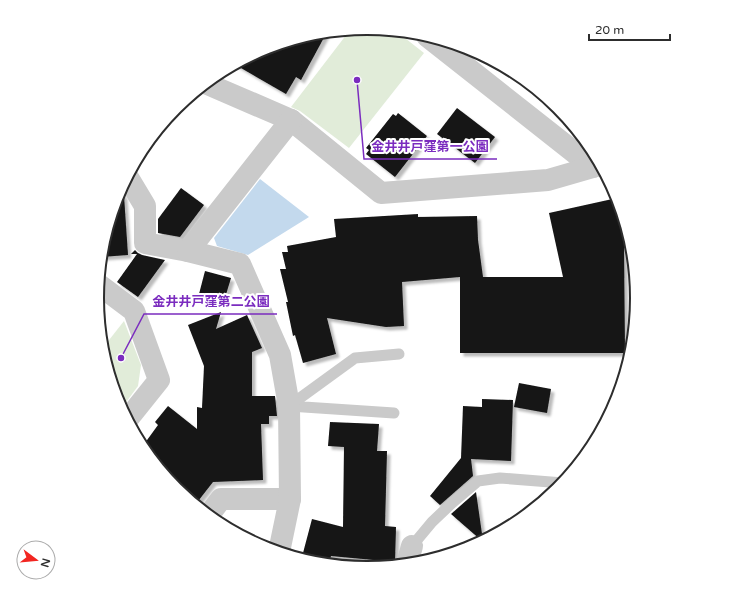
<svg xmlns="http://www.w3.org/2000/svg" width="733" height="596" viewBox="0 0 733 596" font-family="'Varela Round','Noto Sans JP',sans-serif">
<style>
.green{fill:#e1ecd9}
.water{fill:#c3d9ed}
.building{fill:#141414;filter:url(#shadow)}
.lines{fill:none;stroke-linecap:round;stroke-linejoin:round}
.lane{stroke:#cacaca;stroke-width:11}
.street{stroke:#cacaca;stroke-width:22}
.rim{fill:none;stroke:#2d2d2d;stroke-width:2}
.leader{fill:none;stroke:#7b2cbf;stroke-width:1.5}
.callout-dot{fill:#7b2cbf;stroke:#fff;stroke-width:1.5}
.callout-label{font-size:13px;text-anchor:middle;font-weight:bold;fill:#7b2cbf;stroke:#fff;stroke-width:4;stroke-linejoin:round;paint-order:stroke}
</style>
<defs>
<filter id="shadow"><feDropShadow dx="3.5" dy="3.5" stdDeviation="1" flood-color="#0004"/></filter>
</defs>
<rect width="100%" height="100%" fill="#fff"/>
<!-- green -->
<g class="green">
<polygon points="367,28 396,31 424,53 349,148 300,111 291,107 350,30"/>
<polygon points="124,321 141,365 138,386 121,409 117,401 102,349"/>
</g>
<!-- water -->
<polygon class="water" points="260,179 309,217 248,255 217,246 214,238"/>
<!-- building -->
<g class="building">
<polygon points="327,32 301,80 296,77 286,94 234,64 263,48 314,33"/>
<polygon points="457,108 495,137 475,163 437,134"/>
<polygon points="398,113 427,136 395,177 366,154 369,150 366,148 393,114 396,116"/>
<polygon points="181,188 204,205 180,237 158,233 158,219"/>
<polygon points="120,189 124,196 128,255 101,257 102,245 117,194"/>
<polygon points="617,198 631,244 624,246 625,353 460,353 460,277 402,282 404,326 386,327 327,318 336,354 303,363 295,335 293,336 286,302 288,302 280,269 286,269 282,252 288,252 287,246 336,237 334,219 418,214 418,217 477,216 478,240 483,277 563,277 549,213"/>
<polygon points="135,250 138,253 142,255 165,260 138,297 117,282 137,254 131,254"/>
<polygon points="205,271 231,278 224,301 199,294"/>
<polygon points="221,312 216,329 247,315 262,348 252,352 252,396 275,396 277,416 269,416 269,424 261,424 263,480 213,482 195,505 175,489 170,483 173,479 156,465 142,447 158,425 155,422 168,406 197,429 197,407 202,408 204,366 188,325"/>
<polygon points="519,383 551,389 547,413 514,407"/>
<polygon points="482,399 513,400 511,461 471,459 473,476 440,505 430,496 461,458 463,406 482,407"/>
<polygon points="330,422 379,424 377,451 387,451 385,526 396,527 395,562 331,556 330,559 303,553 312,519 343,527 344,447 328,446"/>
<polygon points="476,492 483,541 482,541 451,514"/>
</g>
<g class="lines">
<!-- lane -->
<g class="lane">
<polyline points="394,413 289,406 355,358 399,354"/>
<polyline points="412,546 432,522 452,503 478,481 500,478 563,483"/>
</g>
<!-- street -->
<g class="street">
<polyline points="427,36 593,167 600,165"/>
<polyline points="205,83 291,120 381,193 548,180 593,167"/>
<polyline points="127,176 145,206 145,243 188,251"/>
<polyline points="98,284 134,311 159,380 127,420"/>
<polyline points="208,516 221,499 290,499"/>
<polyline points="279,552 290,499 289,406 280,355 240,264 188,251 291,120"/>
<polyline points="407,564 412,546"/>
</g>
</g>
<!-- crop -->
<path d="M0 0H733V596H0ZM104 298a263 263 0 1 1 526 0a263 263 0 1 1-526 0Z" fill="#fff" fill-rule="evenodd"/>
<path class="rim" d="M104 298a263 263 0 1 1 526 0a263 263 0 1 1-526 0Z"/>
<!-- callouts -->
<path class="leader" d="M357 80L364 159H497M121 358L144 314H277"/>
<g class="callout-dot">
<circle cx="357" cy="80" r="4"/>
<circle cx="121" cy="358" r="4"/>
</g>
<g class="callout-label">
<text x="430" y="151">金井井戸窪第一公園</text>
<text x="211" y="306">金井井戸窪第二公園</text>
</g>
<!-- north arrow -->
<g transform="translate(36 560) rotate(106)"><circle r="19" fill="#ffffff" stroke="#ababab"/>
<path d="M0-3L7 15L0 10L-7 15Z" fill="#f22621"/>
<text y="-6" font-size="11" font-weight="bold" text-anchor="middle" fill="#2d2d2d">N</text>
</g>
<!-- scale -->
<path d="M589 34v6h81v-6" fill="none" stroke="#2d2d2d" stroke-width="2"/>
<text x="595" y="34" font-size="12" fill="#2d2d2d" stroke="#ffffff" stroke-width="3" paint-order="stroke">20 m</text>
</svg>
